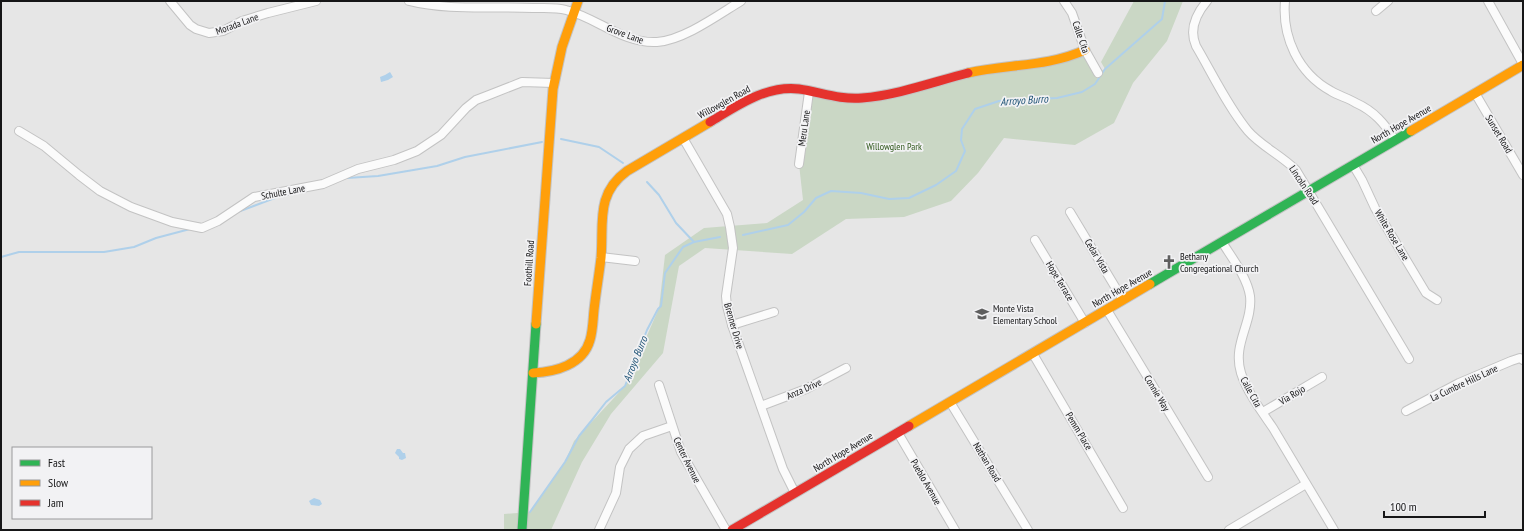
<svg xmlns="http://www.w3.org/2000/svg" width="1524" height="531" viewBox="0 0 1524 531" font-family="'PT Sans Narrow',sans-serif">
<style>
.green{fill:#cad7c5}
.water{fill:#afd0ea}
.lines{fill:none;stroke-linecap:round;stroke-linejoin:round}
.stream{stroke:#afd0ea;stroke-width:2}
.street-casing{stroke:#c3c3c3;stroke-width:10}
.fast-casing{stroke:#c3c3c3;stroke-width:11}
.slow-casing{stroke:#c3c3c3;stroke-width:11}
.jam-casing{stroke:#c3c3c3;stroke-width:11}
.street{stroke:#fbfbfb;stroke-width:8}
.fast{stroke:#30b455;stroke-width:9}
.slow{stroke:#ff9f0a;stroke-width:9}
.jam{stroke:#e5322d;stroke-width:9}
.labels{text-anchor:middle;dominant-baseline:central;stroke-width:3.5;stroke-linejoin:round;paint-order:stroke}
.street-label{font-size:10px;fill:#161617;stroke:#f2f2f4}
.park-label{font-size:10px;fill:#2f581b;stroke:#f2f2f4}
.poi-label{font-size:10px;fill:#161617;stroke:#f2f2f4;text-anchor:start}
.water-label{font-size:11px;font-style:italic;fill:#184e72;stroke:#f2f2f4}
</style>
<rect width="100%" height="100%" fill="#e6e6e6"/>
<!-- green -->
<polygon class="green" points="1134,1 1183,1 1167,41 1133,83 1114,123 1075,145 1004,138 978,173 951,201 904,217 846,219 792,254 705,248 679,266 663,353 611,414 582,462 551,530 504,530 504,514 530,512 565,462 574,441 625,386 659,308 665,255 704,228 767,223 803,200 799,164 809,92 846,99 1085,50 1098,73 1105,69 1101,62"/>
<!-- water -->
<g class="water">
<polygon points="390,72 393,77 388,80 381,82 380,77 385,75"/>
<polygon points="397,449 400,449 403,453 405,453 406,458 402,460 399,459 399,457 395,453"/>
<polygon points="314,498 320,500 322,504 319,506 311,505 309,501"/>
</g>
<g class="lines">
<!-- stream -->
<g class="stream">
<polyline points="561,139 599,147 623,163"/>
<polyline points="347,178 378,176 437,166 465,157 542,142"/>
<polyline points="647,182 659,195 676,223 694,242"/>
<polyline points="235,213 280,196"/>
<polyline points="743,235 788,225 804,212 816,198 831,191 861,193 889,199 909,198 936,185 956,171 965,151 961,140 962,129 975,109 999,101 1057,98 1082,92 1095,84 1105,69 1162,19 1165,1"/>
<polyline points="1,257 19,252 104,252 134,247 156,238 190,229"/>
<polyline points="530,512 565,462 579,436 592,420 606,402 625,386 647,330 658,309 661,306 665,273 683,247 694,242 720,237"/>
</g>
<defs>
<g id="street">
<polyline points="170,1 190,25 196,29 209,33 223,31 242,21 268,13 316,1"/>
<path d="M 409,1 C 448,11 493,6 533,8 C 544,8 556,7 566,10 C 597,18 624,44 657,42 C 684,40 718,15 741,1"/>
<polyline points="1064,1 1072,13 1085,50 1098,73"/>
<path d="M 1207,1 C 1196,14 1189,30 1196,46 C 1212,73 1228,107 1248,131 C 1261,146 1281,155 1296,170 L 1409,359"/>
<path d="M 1285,1 C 1282,37 1298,73 1331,91 C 1339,96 1348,98 1356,103 C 1374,111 1385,124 1395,140"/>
<polyline points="1488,1 1523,64"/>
<polyline points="1376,11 1388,1"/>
<polyline points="1475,93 1523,175"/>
<polyline points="19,131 44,146 79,175 100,191 131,207 172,222 202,228 218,221 254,197 323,184 358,169 394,160 417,151 441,135 466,108 476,100 489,95 522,82 554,83"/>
<polyline points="683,138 727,214 730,227 733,248 726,296 727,306 732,325 783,469 795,493"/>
<polyline points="799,164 809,92"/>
<polyline points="1353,165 1362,180 1375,208 1426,293 1437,300"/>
<polyline points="1070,212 1123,300"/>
<polyline points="1035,240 1085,323"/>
<path d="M 1222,242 C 1232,258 1247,277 1250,296 C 1253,323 1232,344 1241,373 C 1247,392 1262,412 1273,428 C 1293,462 1314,496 1334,530"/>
<polyline points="601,257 635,261"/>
<polyline points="1107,310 1208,477"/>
<polyline points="732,325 774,312"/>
<polyline points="1033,354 1123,508"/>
<polyline points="659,385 681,452 726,530"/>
<polyline points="950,402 1028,530"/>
<polyline points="761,406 806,389 846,368"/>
<polyline points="1406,411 1459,383 1511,361 1520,358 1523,360"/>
<polyline points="1263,412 1322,377"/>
<polyline points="898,433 955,530"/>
<polyline points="599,530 616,493 620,467 629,449 643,436 672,426"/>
<polyline points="1229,530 1306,484"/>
</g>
<g id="fast">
<polyline points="1150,284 1411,131"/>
<polyline points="522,530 536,324"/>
</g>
<g id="slow">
<path d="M 968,73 C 1007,64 1048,67 1085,50"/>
<polyline points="1411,131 1523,65"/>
<polyline points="536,324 553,89 562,47 578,1"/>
<path d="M 533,373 C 555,372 583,365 590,340 C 593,330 593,319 594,310 C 596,292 599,275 601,258 C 604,224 595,194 627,171 L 710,122"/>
<polyline points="909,426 1150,284"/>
</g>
<g id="jam">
<path d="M 710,122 C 737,106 766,85 799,89 C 820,92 840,100 862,98 C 898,95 933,82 968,73"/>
<polyline points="732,530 909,426"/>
</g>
</defs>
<!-- street casing -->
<use href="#street" class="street-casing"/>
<!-- fast casing -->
<use href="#fast" class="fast-casing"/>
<!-- slow casing -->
<use href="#slow" class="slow-casing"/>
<!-- jam casing -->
<use href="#jam" class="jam-casing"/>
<!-- street -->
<use href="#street" class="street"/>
<!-- fast -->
<use href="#fast" class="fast"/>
<!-- slow -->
<use href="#slow" class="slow"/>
<!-- jam -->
<use href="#jam" class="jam"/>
</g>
<!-- icons -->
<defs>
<symbol id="church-bare" viewBox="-9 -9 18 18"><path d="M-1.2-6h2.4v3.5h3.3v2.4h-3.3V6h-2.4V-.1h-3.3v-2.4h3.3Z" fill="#5f5f5f" stroke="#f2f2f4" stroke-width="2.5" paint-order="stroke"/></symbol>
<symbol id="school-bare" viewBox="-9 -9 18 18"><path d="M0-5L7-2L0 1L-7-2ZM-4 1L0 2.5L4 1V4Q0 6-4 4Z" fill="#5f5f5f" stroke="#f2f2f4" stroke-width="2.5" paint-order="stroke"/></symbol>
</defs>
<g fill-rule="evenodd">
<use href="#church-bare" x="1159" y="252" width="20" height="20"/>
<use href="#school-bare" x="972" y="304" width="20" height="20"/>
</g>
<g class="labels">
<!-- street labels -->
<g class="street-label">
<text transform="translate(237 24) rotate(-20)">Morada Lane</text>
<text transform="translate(625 34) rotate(20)">Grove Lane</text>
<text transform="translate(1081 37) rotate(71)">Calle Cita</text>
<text transform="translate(724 102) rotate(-29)">Willowglen Road</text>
<text transform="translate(1401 124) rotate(-30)">North Hope Avenue</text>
<text transform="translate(804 128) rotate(-82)">Meru Lane</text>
<text transform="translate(1499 134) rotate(59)">Sunset Road</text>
<text transform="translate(1304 185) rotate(56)">Lincoln Road</text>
<text transform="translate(283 192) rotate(-11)">Schulte Lane</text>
<text transform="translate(1392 235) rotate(59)">White Rose Lane</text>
<text transform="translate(1097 256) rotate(59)">Cedar Vista</text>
<text transform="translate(529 263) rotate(-86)">Foothill Road</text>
<text transform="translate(1060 281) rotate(59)">Hope Terrace</text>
<text transform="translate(1122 288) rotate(-30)">North Hope Avenue</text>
<text transform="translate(734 326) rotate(74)">Brenner Drive</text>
<text transform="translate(1464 383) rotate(-25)">La Cumbre Hills Lane</text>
<text transform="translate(804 389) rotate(-24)">Anza Drive</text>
<text transform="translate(1251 392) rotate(61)">Calle Cita</text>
<text transform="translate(1157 393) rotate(59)">Connie Way</text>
<text transform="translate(1292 395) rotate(-31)">Via Rojo</text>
<text transform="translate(1079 431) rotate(59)">Pemm Place</text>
<text transform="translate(843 452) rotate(-31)">North Hope Avenue</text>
<text transform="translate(687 460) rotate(64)">Center Avenue</text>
<text transform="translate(987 462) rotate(59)">Nathan Road</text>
<text transform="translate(926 482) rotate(60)">Pueblo Avenue</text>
</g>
<!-- park labels -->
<g class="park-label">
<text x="894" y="146">Willowglen Park</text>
</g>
<!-- poi labels -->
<g class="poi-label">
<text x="1180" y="256">Bethany<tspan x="1180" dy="12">Congregational Church</tspan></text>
<text x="993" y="308">Monte Vista<tspan x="993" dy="12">Elementary School</tspan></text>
</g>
<!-- water labels -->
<g class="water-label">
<text transform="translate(1024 100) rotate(-4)">Arroyo Burro</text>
<text transform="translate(635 359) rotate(-68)">Arroyo Burro</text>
</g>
</g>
<!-- border -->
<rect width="1524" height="531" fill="none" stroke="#161617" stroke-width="4"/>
<!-- legend -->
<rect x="12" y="447" width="140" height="72" fill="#f2f2f4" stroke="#9a9a9c"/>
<rect x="20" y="460" width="20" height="6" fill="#30b455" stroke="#9a9a9c"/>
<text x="48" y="467" font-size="12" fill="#161617">Fast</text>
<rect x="20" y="480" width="20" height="6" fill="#ff9f0a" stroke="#9a9a9c"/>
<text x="48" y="487" font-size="12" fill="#161617">Slow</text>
<rect x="20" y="500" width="20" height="6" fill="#e5322d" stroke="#9a9a9c"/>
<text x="48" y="507" font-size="12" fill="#161617">Jam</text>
<!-- scale -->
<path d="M1384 511v6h101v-6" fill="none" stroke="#161617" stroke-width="2"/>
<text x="1390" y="511" font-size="12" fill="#161617" stroke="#f2f2f4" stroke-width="3" paint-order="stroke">100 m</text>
</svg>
